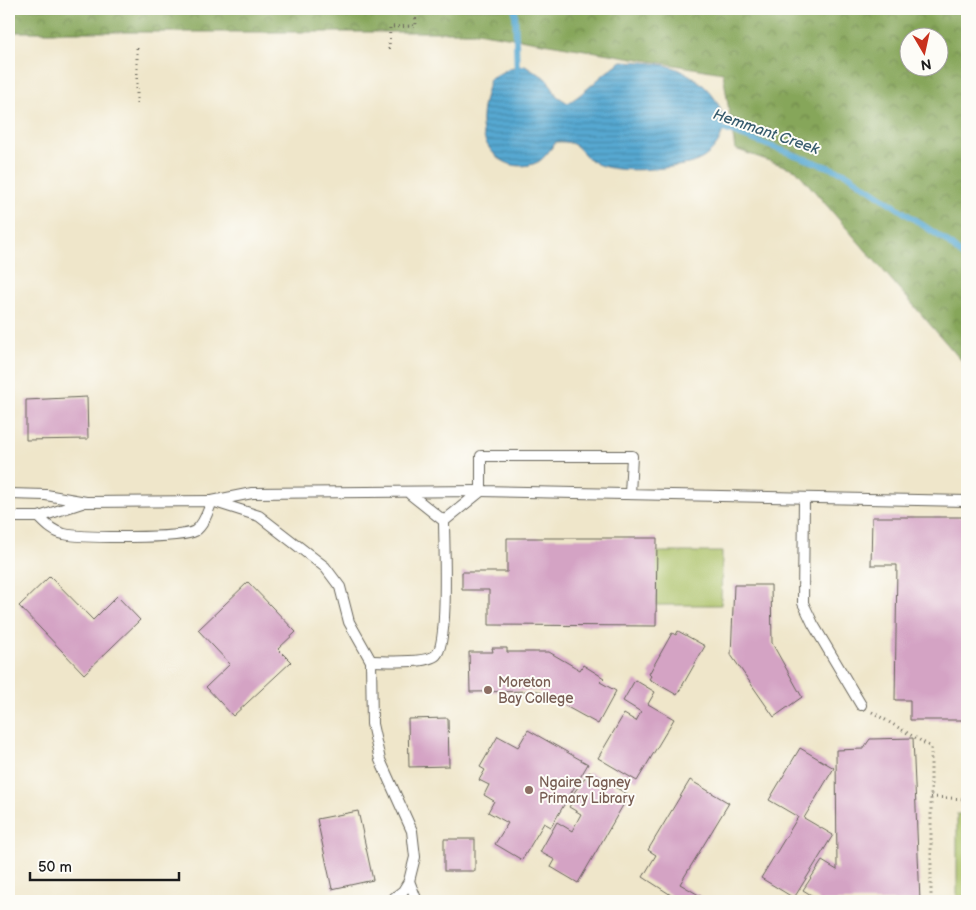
<svg xmlns="http://www.w3.org/2000/svg" width="976" height="910" viewBox="0 0 976 910" font-family="'Balsamiq Sans',sans-serif">
<style>
.forest{fill:url(#forest-crowns);stroke:#51613b;fill-rule:evenodd}
.garden{fill:#a9bf64;stroke:#626e40}
.water{fill:url(#water-rules);stroke:#396276}
.lines{fill:none;stroke-linecap:round;stroke-linejoin:round}
.stream{stroke:#56a8d1;stroke-width:6}
.building{fill:#d4a3c4}
.service-casing{stroke:#666359;stroke-width:12}
.path{stroke:#666359;stroke-width:3;stroke-dasharray:1 4;stroke-linecap:butt}
.service{stroke:#fff;stroke-width:10}
.education-dot{fill:#8d6e63;stroke:#fdfcf7;stroke-width:2}
.labels{text-anchor:middle;dominant-baseline:central;stroke-width:4;stroke-linejoin:round;paint-order:stroke}
.education-label{font-size:14px;fill:#785e54;stroke:#fdfcf7;text-anchor:start}
.water-label{font-size:15px;font-style:italic;fill:#365b6d;stroke:#fdfcf7}
</style>
<defs>
<pattern id="forest-crowns" width="20" height="18" patternUnits="userSpaceOnUse" patternTransform="scale(1.25)"><rect width="20" height="18" fill="#86a65a"/><path d="M2 6a3 3 0 1 1 6 0M12 15a3 3 0 1 1 6 0" fill="none" stroke="#6d864a"/></pattern>
<pattern id="water-rules" width="6" height="5" patternUnits="userSpaceOnUse" patternTransform="scale(1.25)"><rect width="6" height="5" fill="#56a8d1"/><path d="M0 2.5h6" fill="none" stroke="#4688a9"/></pattern>
</defs>
<rect width="100%" height="100%" fill="#fdfcf7"/>
<filter id="ink" filterUnits="userSpaceOnUse"><feTurbulence type="fractalNoise" baseFrequency=".02" numOctaves="2"/><feDisplacementMap in="SourceGraphic" scale="10" xChannelSelector="R" yChannelSelector="G"/><feConvolveMatrix kernelMatrix="1 2 1 2 8 2 1 2 1" color-interpolation-filters="sRGB"/></filter>
<filter id="wash" filterUnits="userSpaceOnUse"><feTurbulence type="fractalNoise" baseFrequency=".0096" numOctaves="4" result="noise"/><feDisplacementMap in="SourceGraphic" scale="20" xChannelSelector="R" yChannelSelector="G"/><feGaussianBlur stdDeviation="1.12" result="paint"/><feColorMatrix in="noise" values="0 0 0 0 0 0 0 0 0 0 0 0 0 0 0 0 0 1.4 0 .05"/><feComposite in="paint" operator="in"/></filter>
<g filter="url(#wash)">
<rect width="100%" height="100%" fill="#efe6ca"/>
<!-- forest -->
<path class="forest" d="M 9,9 L 967,9 L 967,367 L 796,170 L 735,149 L 723,73 L 477,32 L 9,32 ZM 908,38 L 938,38 L 938,68 L 908,68 Z"/>
<!-- garden -->
<g class="garden">
<polygon points="656,552 722,552 721,605 656,605"/>
<rect x="957" y="814" width="10" height="87"/>
</g>
<!-- water -->
<path class="water" d="M 622,61 C 639,62 659,62 675,68 C 704,79 736,111 718,143 C 711,154 701,161 688,164 C 665,169 619,174 597,164 C 578,155 583,140 556,142 C 551,148 544,159 538,162 C 511,175 483,154 482,125 C 481,109 486,94 490,79 L 509,68 L 525,65 L 547,79 L 557,96 L 568,103 C 588,91 601,74 622,61 Z"/>
<g class="lines">
<!-- stream -->
<g class="stream">
<polyline points="515,9 517,75"/>
<polyline points="715,126 847,174 945,240 967,260"/>
</g>
</g>
<g id="blocks">
<!-- building -->
<g class="building">
<polygon points="87,397 88,439 26,440 26,400"/>
<polygon points="872,517 967,517 967,720 910,720 910,700 895,700 897,565 871,565"/>
<polygon points="507,538 657,538 656,626 489,625 489,590 462,590 462,572 507,572"/>
<polygon points="50,576 93,620 117,596 140,620 84,674 19,606"/>
<polygon points="248,582 296,632 278,649 291,662 233,716 206,687 230,664 198,630"/>
<polygon points="734,585 771,585 772,643 802,697 774,717 731,655"/>
<polygon points="678,631 705,646 677,695 649,679 651,676 649,674 672,633 676,635"/>
<polygon points="492,648 507,648 507,652 549,652 580,670 583,665 604,678 600,682 616,691 598,724 538,691 470,692 469,652 493,652"/>
<polygon points="635,680 655,692 648,704 674,719 637,781 598,758 624,714 636,721 641,712 623,701"/>
<polygon points="448,718 449,766 409,767 408,719"/>
<polygon points="528,730 588,764 551,827 544,823 522,860 495,844 508,823 488,812 494,801 484,795 489,785 479,780 485,770 480,767 498,736 518,747"/>
<polygon points="913,738 920,901 821,901 803,890 822,861 837,870 836,750 863,749 870,739"/>
<polygon points="800,748 834,768 804,818 833,835 794,898 761,878 798,817 769,800"/>
<polygon points="589,772 614,784 613,786 629,795 578,883 551,867 555,860 540,852 557,822 572,831 581,814 569,807 576,796 573,794"/>
<polygon points="690,780 729,803 680,884 709,901 667,901 671,895 643,877 656,855 648,850"/>
<polygon points="358,811 373,880 332,889 317,819"/>
<rect x="444" y="839" width="31" height="32"/>
<rect x="462" y="899" width="118" height="2"/>
</g>
</g>
</g>
<g filter="url(#ink)">
<use href="#blocks" fill-opacity="0" stroke="#666359" stroke-width="1"/>
<g class="lines">
<defs>
<g id="service">
<path d="M 9,494 L 46,495 L 86,502 L 212,501 C 208,511 204,525 195,531 C 181,539 82,538 64,534 C 53,532 46,524 39,517"/>
<polyline points="410,494 444,521"/>
<polyline points="630,494 632,456 481,456 481,491 967,501"/>
<polyline points="804,498 803,603 813,624 861,705"/>
<polyline points="9,517 39,517 85,502"/>
<path d="M 371,661 C 386,661 426,664 436,655 C 449,643 444,543 444,521"/>
<polyline points="409,881 417,901"/>
<polyline points="390,901 403,891 409,881 415,857 412,831 380,760 372,724 371,661 349,622 340,587 325,567 259,516 212,501 252,493 481,491 444,521"/>
</g>
</defs>
<!-- service casing -->
<use href="#service" class="service-casing"/>
<!-- path -->
<g class="path">
<polyline points="389,49 390,27 416,26 415,9"/>
<polyline points="137,104 137,45"/>
<polyline points="872,712 931,747 931,901"/>
<polyline points="931,797 967,799"/>
</g>
<!-- service -->
<use href="#service" class="service"/>
</g>
</g>
<!-- markers -->
<g class="education-dot">
<circle cx="488" cy="690" r="5"/>
<circle cx="529" cy="790" r="5"/>
</g>
<g class="labels">
<!-- education labels -->
<g class="education-label">
<text x="498" y="682">Moreton<tspan x="498" dy="16">Bay College</tspan></text>
<text x="539" y="782">Ngaire Tagney<tspan x="539" dy="16">Primary Library</tspan></text>
</g>
<!-- water labels -->
<g class="water-label">
<text transform="translate(766 132) rotate(19)">Hemmant Creek</text>
</g>
</g>
<!-- margin -->
<rect width="976" height="910" fill="none" stroke="#fdfcf7" stroke-width="30"/>
<!-- north arrow -->
<g transform="translate(924 52) rotate(171)"><circle r="24" fill="#fdfcf7" stroke="#a3a29f"/>
<path d="M0-4L9 19L0 12L-9 19Z" fill="#c8321e"/>
<text y="-8" font-size="14" font-weight="bold" text-anchor="middle" fill="#1c1c1c">N</text>
</g>
<!-- scale -->
<path d="M30 872v8h149v-8" fill="none" stroke="#1c1c1c" stroke-width="2.5"/>
<text x="38" y="872" font-size="15" fill="#1c1c1c" stroke="#fdfcf7" stroke-width="4" paint-order="stroke">50 m</text>
</svg>
